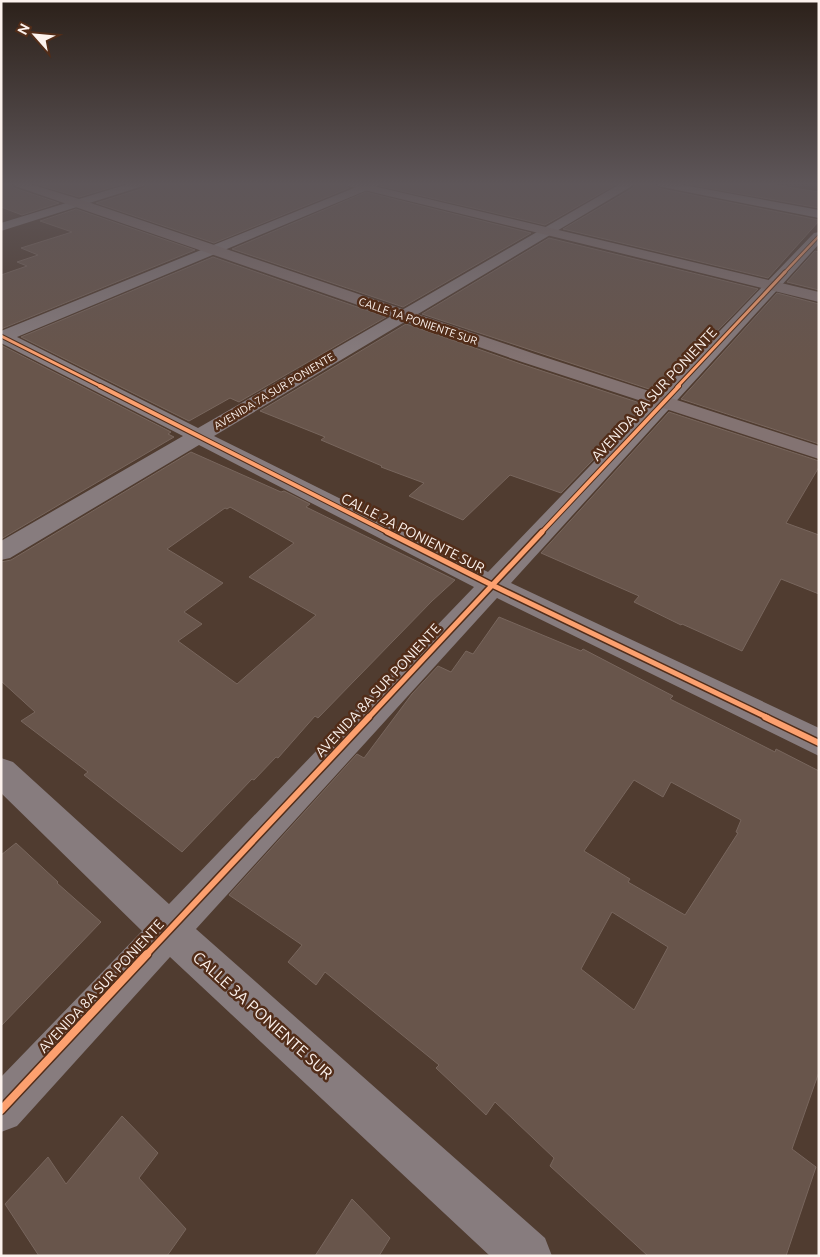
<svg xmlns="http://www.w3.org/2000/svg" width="820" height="1257" viewBox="0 0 820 1257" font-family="Ubuntu,sans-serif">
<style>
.building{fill:#68554b;stroke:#78665d;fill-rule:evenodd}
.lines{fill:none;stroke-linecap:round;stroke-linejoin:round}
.street{fill:#877c7e;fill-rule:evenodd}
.secondary{fill:#837372;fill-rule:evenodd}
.cycleway-far5-casing{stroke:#522d19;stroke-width:4}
.cycleway-far4-casing{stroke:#522d19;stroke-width:5}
.cycleway-far3-casing{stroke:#522d19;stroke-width:6}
.cycleway-far2-casing{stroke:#522d19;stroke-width:8}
.cycleway-far1-casing{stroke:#522d19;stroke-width:9}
.cycleway-casing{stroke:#522d19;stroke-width:11}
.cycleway-far5{stroke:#fca06f;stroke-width:2.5}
.cycleway-far4{stroke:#fca06f;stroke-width:3}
.cycleway-far3{stroke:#fca06f;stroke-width:4}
.cycleway-far2{stroke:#fca06f;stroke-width:5}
.cycleway-far1{stroke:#fca06f;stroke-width:6}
.cycleway{stroke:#fca06f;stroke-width:8}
.labels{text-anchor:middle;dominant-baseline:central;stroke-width:5;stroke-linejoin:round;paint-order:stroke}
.far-street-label{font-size:11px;fill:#fcf2ed;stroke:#522d19}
.street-label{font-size:14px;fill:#fcf2ed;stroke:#522d19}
.near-street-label{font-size:16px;fill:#fcf2ed;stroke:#522d19}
</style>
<rect width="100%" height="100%" fill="#503c30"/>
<!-- building -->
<g class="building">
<polygon points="1,184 11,184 14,188 59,203 22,215 1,207"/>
<polygon points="35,184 123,184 79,197"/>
<polygon points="147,184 344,184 349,188 214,243 96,203 144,188"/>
<polygon points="381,184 617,184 545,225 380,186"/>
<polygon points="635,184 655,184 656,187 662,189 819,220 819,221 768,278 563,229 633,188"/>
<polygon points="686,184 768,184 819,192 819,208"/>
<polygon points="366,192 531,233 403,307 232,249"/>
<polygon points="76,209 195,250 1,329 1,275 27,266 17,262 38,255 21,248 72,232 40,221"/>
<polygon points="549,238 758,289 658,392 422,314"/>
<polygon points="815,251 819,252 819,290 787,282"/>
<polygon points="213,257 386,317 239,402 230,398 189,421 21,337"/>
<polygon points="777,293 819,304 819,444 681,399"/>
<polygon points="406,324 521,364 646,405 561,493 510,475 463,520 409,496 424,483 381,467 382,466 321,440 325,437 260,411"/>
<polygon points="1,345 171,432 168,434 174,437 1,539"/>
<polygon points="669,412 819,461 819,467 786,523 819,535 819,594 781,579 742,651 682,624 681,625 634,602 639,596 541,553"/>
<path d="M 191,452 L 281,492 L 284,491 L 310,504 L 306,507 L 455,580 L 432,601 L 318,718 L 315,716 L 278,758 L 276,757 L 254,780 L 252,779 L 182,852 L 84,775 L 88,772 L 21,721 L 35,712 L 1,681 L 1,562 L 11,560 ZM 230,507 L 294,543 L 249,577 L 316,615 L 237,684 L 178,641 L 202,624 L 184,612 L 223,583 L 167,549 L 225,508 L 227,509 Z"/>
<path d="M 499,617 L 581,651 L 583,649 L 673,696 L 670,699 L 775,752 L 776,749 L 819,771 L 819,1072 L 792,1149 L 816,1167 L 786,1256 L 648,1256 L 550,1166 L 554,1158 L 495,1102 L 486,1115 L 436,1068 L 439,1065 L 325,972 L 316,985 L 288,962 L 302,945 L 229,895 L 357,754 L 364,758 L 412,694 L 438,666 L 451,672 L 466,651 L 473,654 ZM 634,780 L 663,797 L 671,782 L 741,820 L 736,832 L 738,833 L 685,915 L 628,882 L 630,879 L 584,851 ZM 612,912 L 668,947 L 634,1010 L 581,969 Z"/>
<polygon points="16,843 58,882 57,883 101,922 1,1026 1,855"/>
<polygon points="122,1116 158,1153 139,1178 186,1229 167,1256 39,1256 5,1204 48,1157 66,1184"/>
<polygon points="352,1199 390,1238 379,1256 315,1256"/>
</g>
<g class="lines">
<!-- street -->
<g class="street">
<polygon points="128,184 145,184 143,186 1,231 1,223"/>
<polygon points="364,184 379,184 377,186 17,337 198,428 620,184 633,184 632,186 214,436 488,572 814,233 819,232 819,244 511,583 819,728 819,756 497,598 196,929 545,1238 552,1256 490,1256 170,957 17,1126 1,1132 1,1077 142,931 1,793 1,758 13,762 169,904 474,587 199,445 10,558 1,560 1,541 183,436 1,343 1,331"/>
<polygon points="657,184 678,184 819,210 819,218 662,187 658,186"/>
</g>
<!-- secondary -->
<g class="secondary">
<polygon points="13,184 30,184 79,199 535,354 819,446 819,459 522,362 15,186"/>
<polygon points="346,184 365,184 819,292 819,302 348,186"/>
</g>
<defs>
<polyline id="cycleway-far5" points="784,273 819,236"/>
<g id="cycleway-far4">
<polyline points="1,336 102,387"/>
<polyline points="677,387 785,272"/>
</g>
<g id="cycleway-far3">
<polyline points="100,386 389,533"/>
<polyline points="541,533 679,386"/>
</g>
<g id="cycleway-far2">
<polyline points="387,532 492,585 768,718"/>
<polyline points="368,718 542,532"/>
</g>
<g id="cycleway-far1">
<polyline points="765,717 819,743"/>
<polyline points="146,955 369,717"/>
</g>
<polyline id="cycleway" points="1,1110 147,954"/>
</defs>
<!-- cycleway-far5 casing -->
<use href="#cycleway-far5" class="cycleway-far5-casing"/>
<!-- cycleway-far4 casing -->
<use href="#cycleway-far4" class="cycleway-far4-casing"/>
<!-- cycleway-far3 casing -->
<use href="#cycleway-far3" class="cycleway-far3-casing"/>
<!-- cycleway-far2 casing -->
<use href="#cycleway-far2" class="cycleway-far2-casing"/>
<!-- cycleway-far1 casing -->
<use href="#cycleway-far1" class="cycleway-far1-casing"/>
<!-- cycleway casing -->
<use href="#cycleway" class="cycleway-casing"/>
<!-- cycleway-far5 -->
<use href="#cycleway-far5" class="cycleway-far5"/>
<!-- cycleway-far4 -->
<use href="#cycleway-far4" class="cycleway-far4"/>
<!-- cycleway-far3 -->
<use href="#cycleway-far3" class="cycleway-far3"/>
<!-- cycleway-far2 -->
<use href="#cycleway-far2" class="cycleway-far2"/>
<!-- cycleway-far1 -->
<use href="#cycleway-far1" class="cycleway-far1"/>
<!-- cycleway -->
<use href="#cycleway" class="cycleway"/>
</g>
<!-- sky -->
<linearGradient id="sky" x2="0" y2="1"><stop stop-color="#2c211a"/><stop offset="0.51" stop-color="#5e5659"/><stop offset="1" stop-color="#5e5659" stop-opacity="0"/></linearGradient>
<rect width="820" height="360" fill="url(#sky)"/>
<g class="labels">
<!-- far-street labels -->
<g class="far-street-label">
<text transform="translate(418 321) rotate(19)">CALLE 1A PONIENTE SUR</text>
<text transform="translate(274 391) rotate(-31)">AVENIDA 7A SUR PONIENTE</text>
</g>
<!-- street labels -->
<g class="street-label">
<text transform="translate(654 394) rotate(-47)">AVENIDA 8A SUR PONIENTE</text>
<text transform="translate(413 533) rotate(27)">CALLE 2A PONIENTE SUR</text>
<text transform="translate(378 690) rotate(-47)">AVENIDA 8A SUR PONIENTE</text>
<text transform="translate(101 986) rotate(-47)">AVENIDA 8A SUR PONIENTE</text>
</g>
<!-- near-street labels -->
<g class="near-street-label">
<text transform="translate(263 1015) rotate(42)">CALLE 3A PONIENTE SUR</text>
</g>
</g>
<!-- border -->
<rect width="820" height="1257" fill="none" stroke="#fcf2ed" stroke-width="5"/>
<!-- north arrow -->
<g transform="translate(35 35) rotate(297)" stroke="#522d19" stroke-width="4" paint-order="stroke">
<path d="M0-4L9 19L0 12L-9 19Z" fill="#fcf2ed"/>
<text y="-8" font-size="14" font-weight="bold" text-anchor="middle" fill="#fcf2ed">N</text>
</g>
</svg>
